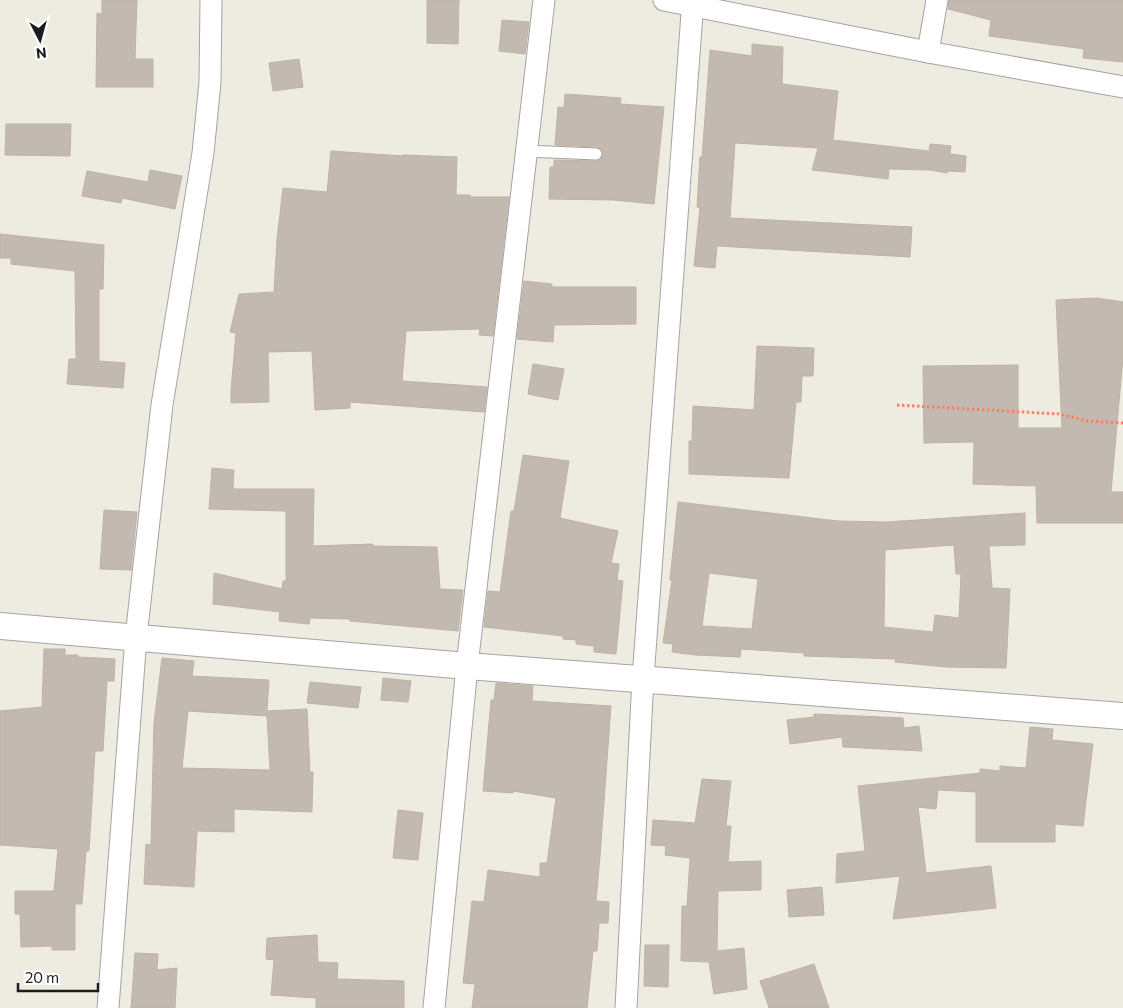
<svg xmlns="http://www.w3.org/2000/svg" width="1123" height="1008" viewBox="0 0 1123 1008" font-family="Commissioner,sans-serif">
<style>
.building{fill:#c2bab1;stroke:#c0b2a3;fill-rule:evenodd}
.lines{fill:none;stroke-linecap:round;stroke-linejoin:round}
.service-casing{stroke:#a3a3a3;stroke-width:13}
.minor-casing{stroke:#a3a3a3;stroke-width:23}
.tertiary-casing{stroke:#a3a3a3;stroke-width:28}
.path{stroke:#fd8263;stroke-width:3;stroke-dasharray:2.5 2.5;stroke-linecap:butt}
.service{stroke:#fff;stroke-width:11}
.minor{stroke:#fff;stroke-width:21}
.tertiary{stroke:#fff;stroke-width:26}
</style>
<rect width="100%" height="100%" fill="#eeebe1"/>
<!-- building -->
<g class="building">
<polygon points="102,0 137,0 135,59 153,59 153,87 96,87 97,13 102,14"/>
<polygon points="427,0 459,0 458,44 427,43"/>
<polygon points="949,0 1123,0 1123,62 1083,58 1084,49 989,36 991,20 948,9"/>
<polygon points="502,20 529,22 525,54 499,51"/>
<polygon points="752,44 783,47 782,84 838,91 833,140 929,151 930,144 951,146 950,154 966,156 965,172 947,171 947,173 930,170 889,169 888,179 839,173 812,170 818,148 735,143 730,218 912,227 910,257 717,246 715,268 694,266 700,208 697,207 700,157 702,157 710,50 752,56"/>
<polygon points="299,59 303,87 273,91 269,63"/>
<polygon points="565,94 621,98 620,104 664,107 654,204 613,200 549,199 550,167 554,167 554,160 596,161 600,160 603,155 602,150 597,147 555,145 558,107 564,108"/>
<polygon points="6,124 71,124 70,156 5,155"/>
<polygon points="331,151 403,156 403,155 457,157 456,195 470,195 470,197 509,197 493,336 479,335 480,329 406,331 402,381 487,387 484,412 350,402 350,408 315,410 312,351 268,352 269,402 231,403 231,390 236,333 230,332 239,294 274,292 277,239 283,188 327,192"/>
<polygon points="150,170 182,176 175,209 122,198 121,203 82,196 87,171 148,182"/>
<polygon points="0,234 104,245 103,289 99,289 99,361 125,363 123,388 67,384 69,359 76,359 75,271 11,264 11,258 0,258"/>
<polygon points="524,281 552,284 552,287 636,287 636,324 554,325 553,342 517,339"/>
<polygon points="1097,298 1123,302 1123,357 1111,492 1123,492 1123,523 1037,523 1036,486 973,484 974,442 924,443 923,366 1018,365 1018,428 1062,428 1056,300"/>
<polygon points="757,346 814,348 813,376 802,376 801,402 796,402 789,478 689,474 689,441 692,441 693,406 754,410"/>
<polygon points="533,364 564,369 558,400 528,394"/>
<polygon points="523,455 569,461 560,518 618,531 611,563 619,564 617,580 623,581 616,654 594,652 594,646 576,644 576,640 563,639 563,636 484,627 488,591 500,592 511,511 514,511"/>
<polygon points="212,468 234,470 233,489 314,489 313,546 373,544 373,546 437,547 440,589 463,590 458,631 350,621 350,619 310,618 309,624 279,621 280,612 213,604 214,573 282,589 283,581 286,581 286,511 209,509"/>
<path d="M 678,502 L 838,521 L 886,522 L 1025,513 L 1025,545 L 989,546 L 992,588 L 1010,589 L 1006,668 L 946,667 L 895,662 L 896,659 L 804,656 L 804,653 L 741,649 L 740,657 L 696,655 L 672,652 L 673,644 L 663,643 L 672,580 L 670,580 ZM 954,545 L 956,574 L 961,574 L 959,618 L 935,615 L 933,632 L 884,627 L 885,550 ZM 709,573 L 758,579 L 752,629 L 702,626 Z"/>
<polygon points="104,510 137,512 131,570 100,569"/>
<polygon points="44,649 65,649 65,655 78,655 78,657 115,659 114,681 107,681 103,751 95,751 89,851 86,851 82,904 75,904 75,950 52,950 52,946 21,947 20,914 15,914 15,891 54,891 58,849 0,845 0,711 42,707"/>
<path d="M 162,658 L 194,661 L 192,676 L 269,680 L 267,711 L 307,709 L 310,772 L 313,772 L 312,812 L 234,809 L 234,832 L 197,831 L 194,887 L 144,884 L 146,844 L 151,845 L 154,723 ZM 188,711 L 267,716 L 270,770 L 182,768 Z"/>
<polygon points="383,678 411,681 408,702 381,700"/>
<polygon points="310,682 361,687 358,708 307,703"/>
<polygon points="496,683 533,686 532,701 611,706 600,856 596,901 609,902 608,923 599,923 597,951 593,951 587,1008 472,1008 475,984 463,983 472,901 484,902 488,870 540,877 540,863 547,863 556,798 513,791 513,793 483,791 491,700 494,700"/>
<polygon points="814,714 903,718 904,728 919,726 922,751 843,747 842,737 790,744 787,720 814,717"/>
<polygon points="1030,727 1053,729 1052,740 1093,744 1083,826 1055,824 1055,842 976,842 976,792 938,790 936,809 918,807 926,873 991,866 996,908 893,919 900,876 836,883 837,854 865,851 858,786 980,773 980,769 1000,771 1000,766 1026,768"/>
<polygon points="702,779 731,781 726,826 731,826 728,862 761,861 761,890 718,891 717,951 744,948 747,989 714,994 709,962 681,961 682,906 687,906 690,858 665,855 666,846 651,845 653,820 695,823"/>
<polygon points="398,810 423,813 418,860 393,858"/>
<polygon points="822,887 824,915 789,917 787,890"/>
<polygon points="317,935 318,962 338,963 337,979 404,981 404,1008 316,1008 316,998 271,995 274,960 266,959 267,938"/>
<polygon points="645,945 669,945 668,987 644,986"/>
<polygon points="135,953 158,954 157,970 177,968 175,1008 131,1008"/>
<polygon points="814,964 829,1008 769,1008 760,981"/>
</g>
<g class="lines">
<defs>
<polyline id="service" points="526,151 596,154"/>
<g id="minor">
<polyline points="664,0 928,52 1123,87"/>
<polyline points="928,52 937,0"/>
<polyline points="108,1008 136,637 162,405 203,153 210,82 211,0"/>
<polyline points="434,1008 467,666 544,0"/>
<polyline points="626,1008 643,678 693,0"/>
</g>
<polyline id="tertiary" points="0,626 467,666 1123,716"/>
</defs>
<!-- service casing -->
<use href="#service" class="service-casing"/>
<!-- minor casing -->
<use href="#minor" class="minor-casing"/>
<!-- tertiary casing -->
<use href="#tertiary" class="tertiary-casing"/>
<!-- path -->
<polyline class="path" points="897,405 1059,414 1088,421 1123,423"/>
<!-- service -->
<use href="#service" class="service"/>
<!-- minor -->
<use href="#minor" class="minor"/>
<!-- tertiary -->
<use href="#tertiary" class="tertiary"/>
</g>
<!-- north arrow -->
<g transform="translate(40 40) rotate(174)" stroke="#ffffff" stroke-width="4" paint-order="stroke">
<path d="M0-4L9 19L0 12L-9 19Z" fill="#1c1c1c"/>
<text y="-8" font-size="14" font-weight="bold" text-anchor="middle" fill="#1c1c1c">N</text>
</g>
<!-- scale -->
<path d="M18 983v8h80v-8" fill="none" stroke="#1c1c1c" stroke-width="2.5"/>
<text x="25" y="983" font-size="15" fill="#1c1c1c" stroke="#ffffff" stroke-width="4" paint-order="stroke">20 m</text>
</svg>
